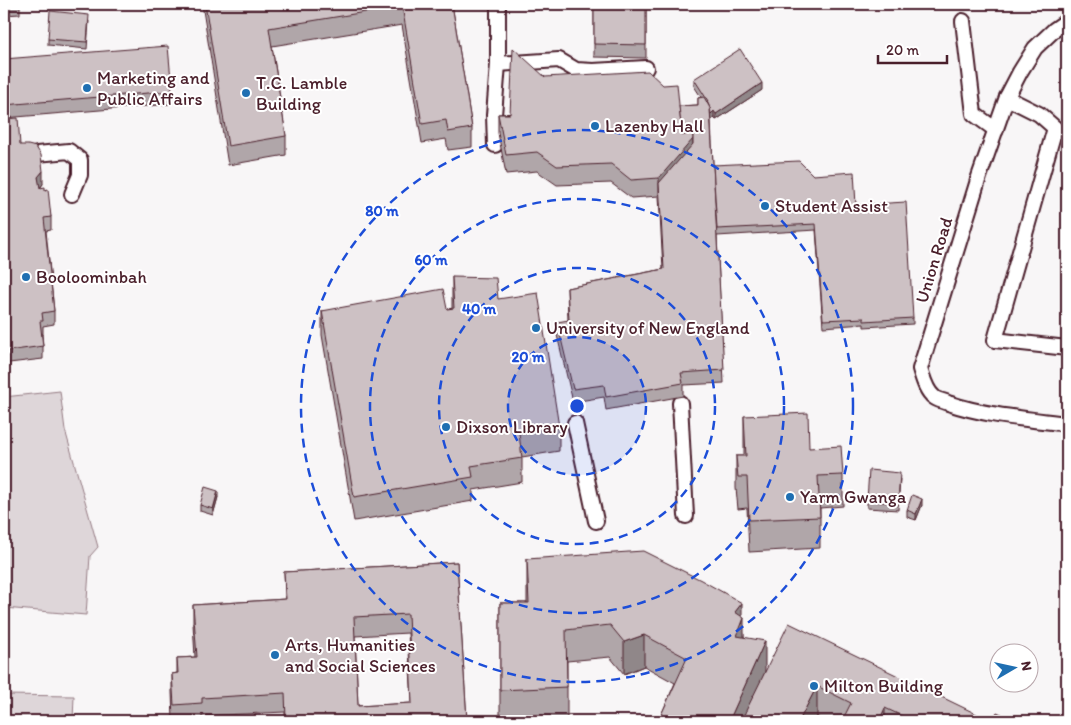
<svg xmlns="http://www.w3.org/2000/svg" width="1071" height="725" viewBox="0 0 1071 725" font-family="Itim,sans-serif">
<style>
.green{fill:#ded6d9;stroke:#947a82}
.lines{fill:none;stroke-linecap:round;stroke-linejoin:round}
.lane-casing{stroke:#4a1f2b;stroke-width:18}
.lane{stroke:#fff;stroke-width:14}
.wall{fill:#b0a6a9;stroke:#4a1f2b;fill-rule:evenodd}
.shaded-wall{fill:#908789;stroke:#4a1f2b}
.building{fill:#cdc1c4;stroke:#4a1f2b;fill-rule:evenodd}
.ring{fill:none;stroke:#1d4ed8;stroke-width:2.5;stroke-dasharray:9 6}
.poi-dot{fill:#1f6fb2;stroke:#fff;stroke-width:2}
.labels{text-anchor:middle;dominant-baseline:central;stroke-width:4;stroke-linejoin:round;paint-order:stroke}
.poi-label{font-size:18px;fill:#4a1f2b;stroke:#fff;text-anchor:start}
.street-label{font-size:18px;fill:#4a1f2b;stroke:#fff}
.centre{fill:#1d4ed8;stroke:#fff;stroke-width:2.5}
.ring-label{font-size:15px;text-anchor:middle;font-weight:bold;fill:#1d4ed8;stroke:#fff;stroke-width:4;stroke-linejoin:round;paint-order:stroke}
</style>
<rect width="100%" height="100%" fill="#f8f6f7"/>
<filter id="ink" filterUnits="userSpaceOnUse"><feTurbulence type="fractalNoise" baseFrequency=".02" numOctaves="2"/><feDisplacementMap in="SourceGraphic" scale="10" xChannelSelector="R" yChannelSelector="G"/><feConvolveMatrix kernelMatrix="1 2 1 2 8 2 1 2 1" color-interpolation-filters="sRGB"/></filter>
<g filter="url(#ink)">
<!-- green -->
<g class="green">
<polygon points="60,391 65,430 98,547 90,556 86,615 4,608 4,397"/>
<polygon points="4,695 74,696 73,721 4,721"/>
</g>
<g class="lines">
<defs>
<g id="lane">
<polyline points="963,21 974,114 996,130"/>
<path d="M 1067,21 L 1054,30 L 1035,48 L 1020,72 L 1007,97 L 979,177 L 920,369 C 923,378 926,391 934,397 C 937,400 944,401 948,403 C 986,416 1028,419 1067,424"/>
<polyline points="498,64 559,60 576,70 593,71 646,68"/>
<polyline points="1007,97 1013,101 1039,114 1055,128 995,340 1067,348"/>
<polyline points="495,145 494,115 498,64 498,4"/>
<polyline points="37,154 69,151 80,160 80,175 72,194"/>
<polyline points="680,403 686,516"/>
<polyline points="575,423 596,521"/>
</g>
</defs>
<!-- lane casing -->
<use href="#lane" class="lane-casing"/>
<!-- lane -->
<use href="#lane" class="lane"/>
</g>
<!-- wall -->
<g class="wall">
<polygon points="4,4 20,4 20,14 4,15"/>
<polygon points="202,4 452,4 472,128 472,147 448,150 446,139 422,143 402,25 272,46 286,136 286,155 228,165"/>
<polygon points="594,4 646,4 646,58 594,57"/>
<polygon points="89,21 87,49 48,45 48,39"/>
<polygon points="4,59 172,91 172,104 4,118"/>
<polygon points="694,79 762,90 716,120 714,118 711,120 713,165 813,175 856,205 913,318 913,324 864,327 864,324 823,327 816,230 717,236 724,383 683,385 683,396 606,410 604,397 573,402 557,335 557,322 568,321 567,288 663,269 659,196 631,198 611,183 557,185 537,171 506,174 498,133 498,114 698,105 698,98 701,97 694,86"/>
<polygon points="4,119 20,145 43,184 40,188 45,190 51,217 51,230 46,231 54,311 54,324 43,326 43,334 42,334 43,346 43,359 9,363 9,367 4,368"/>
<polygon points="452,277 498,299 559,427 559,451 522,457 522,482 473,490 473,501 354,521 322,335 322,311 447,309 452,309"/>
<polygon points="744,416 809,448 843,475 843,506 820,508 820,548 749,552 747,508 738,509 736,488 736,456 744,456"/>
<polygon points="900,479 898,510 867,508 867,501"/>
<polygon points="218,497 213,515 200,511 200,505"/>
<polygon points="922,505 916,520 907,517 907,510"/>
<polygon points="527,559 742,617 744,637 765,671 991,721 825,721 817,717 815,721 661,721 661,715 675,683 644,666 624,674 610,657 567,661 567,719 500,721 500,603 527,603"/>
<path d="M 457,562 L 467,721 L 285,719 L 285,712 L 202,716 L 202,721 L 173,721 L 172,692 L 172,674 L 177,673 L 177,658 L 195,657 L 193,624 L 193,605 L 285,599 L 284,572 ZM 408,633 L 412,703 L 358,706 L 355,636 Z"/>
</g>
<!-- shaded-wall -->
<g class="shaded-wall">
<polygon points="762,83 762,90 716,120 716,114"/>
<polygon points="714,111 714,118 710,121 710,114"/>
<polygon points="693,134 693,157 659,195 659,178"/>
<polygon points="43,171 43,184 38,190 38,177"/>
<polygon points="218,491 218,497 213,515 213,509"/>
<polygon points="922,499 922,505 916,520 916,514"/>
<polygon points="742,603 742,624 744,618 744,650 737,668 735,612"/>
<polygon points="644,635 644,666 624,674 624,642"/>
<polygon points="765,641 765,673 743,721 729,721"/>
<polygon points="817,686 817,717 815,721 799,721"/>
<polygon points="885,708 885,721 879,721"/>
</g>
<!-- building -->
<g class="building">
<polygon points="205,4 452,4 472,128 448,132 446,120 422,124 402,6 269,28 286,136 228,146"/>
<polygon points="594,4 646,4 646,45 594,44"/>
<polygon points="50,11 89,15 87,42 48,39"/>
<polygon points="168,46 172,91 4,105 4,59"/>
<polygon points="513,48 545,77 648,71 663,85 677,84 682,135 693,134 693,139 659,178 631,180 611,164 557,166 537,152 506,155 498,114 510,114"/>
<polygon points="740,49 762,83 716,114 714,111 711,114 710,108 707,101 708,101 694,79"/>
<polygon points="704,97 710,108 724,370 681,373 683,383 606,397 604,385 573,389 557,322 569,320 567,288 664,269 659,183 693,144 693,134 682,135 679,106 698,105 698,98"/>
<polygon points="18,118 20,145 28,145 36,147 41,155 43,171 38,177 40,188 45,187 45,190 48,189 51,217 44,218 54,311 42,313 43,321 40,321 43,346 8,351 9,355 4,355 4,119"/>
<polygon points="799,161 813,175 854,172 856,205 906,202 913,318 864,321 864,318 823,320 816,224 717,229 713,165"/>
<polygon points="452,277 496,278 498,299 538,293 559,427 519,433 522,458 471,466 473,477 354,497 322,311 443,289 447,309 454,308"/>
<polygon points="808,413 809,448 841,446 843,475 818,476 820,517 749,520 747,477 738,477 736,456 746,456 744,416"/>
<polygon points="869,470 900,473 898,503 867,501"/>
<polygon points="205,487 218,491 213,509 200,505"/>
<polygon points="912,495 922,499 916,514 907,510"/>
<polygon points="643,551 701,580 742,603 735,612 744,618 737,636 765,641 729,721 678,721 661,715 687,658 644,635 624,642 610,625 566,630 567,687 500,690 500,603 529,603 527,559"/>
<path d="M 457,562 L 467,721 L 246,721 L 286,719 L 285,693 L 202,698 L 202,703 L 174,705 L 172,674 L 178,673 L 177,658 L 197,657 L 193,605 L 286,599 L 284,572 ZM 408,614 L 412,703 L 358,706 L 354,617 Z"/>
<polygon points="789,623 991,721 913,721 885,708 879,721 842,721 851,703 817,686 799,721 741,721"/>
<polygon points="997,712 1017,721 992,721"/>
</g>
</g>
<!-- distance rings -->
<circle cx="577" cy="406" r="69" fill="#1d4ed8" fill-opacity=".12"/>
<g class="ring">
<circle cx="577" cy="406" r="69"/>
<circle cx="577" cy="406" r="138"/>
<circle cx="577" cy="406" r="207"/>
<circle cx="577" cy="406" r="276"/>
</g>
<!-- markers -->
<g class="poi-dot">
<circle cx="87" cy="88" r="5"/>
<circle cx="246" cy="93" r="5"/>
<circle cx="595" cy="126" r="5"/>
<circle cx="765" cy="206" r="5"/>
<circle cx="26" cy="277" r="5"/>
<circle cx="536" cy="328" r="5"/>
<circle cx="446" cy="427" r="5"/>
<circle cx="790" cy="497" r="5"/>
<circle cx="275" cy="655" r="5"/>
<circle cx="814" cy="686" r="5"/>
</g>
<g class="labels">
<!-- poi labels -->
<g class="poi-label">
<text x="97" y="78">Marketing and<tspan x="97" dy="21">Public Affairs</tspan></text>
<text x="256" y="83">T.C. Lamble<tspan x="256" dy="21">Building</tspan></text>
<text x="605" y="126">Lazenby Hall</text>
<text x="775" y="206">Student Assist</text>
<text x="36" y="277">Booloominbah</text>
<text x="546" y="328">University of New England</text>
<text x="456" y="427">Dixson Library</text>
<text x="800" y="497">Yarm Gwanga</text>
<text x="285" y="645">Arts, Humanities<tspan x="285" dy="21">and Social Sciences</tspan></text>
<text x="824" y="686">Milton Building</text>
</g>
<!-- street labels -->
<g class="street-label">
<text transform="translate(934 260) rotate(-73)">Union Road</text>
</g>
</g>
<circle cx="577" cy="406" r="8" class="centre"/>
<g class="ring-label">
<text x="382" y="216">80 m</text>
<text x="431" y="265">60 m</text>
<text x="479" y="314">40 m</text>
<text x="528" y="362">20 m</text>
</g>
<!-- margin -->
<rect width="1071" height="725" fill="none" stroke="#fff" stroke-width="20"/>
<rect x="10" y="10" width="1051" height="705" fill="none" stroke="#4a1f2b" stroke-width="2" filter="url(#ink)"/>
<!-- north arrow -->
<g transform="translate(1014 668) rotate(81)"><circle r="24" fill="#ffffff" stroke="#b7a5aa"/>
<path d="M0-4L9 19L0 12L-9 19Z" fill="#1f6fb2"/>
<text y="-8" font-size="14" font-weight="bold" text-anchor="middle" fill="#4a1f2b">N</text>
</g>
<!-- scale -->
<path d="M878 55v8h69v-8" fill="none" stroke="#4a1f2b" stroke-width="2.5"/>
<text x="886" y="55" font-size="15" fill="#4a1f2b" stroke="#ffffff" stroke-width="4" paint-order="stroke">20 m</text>
</svg>
